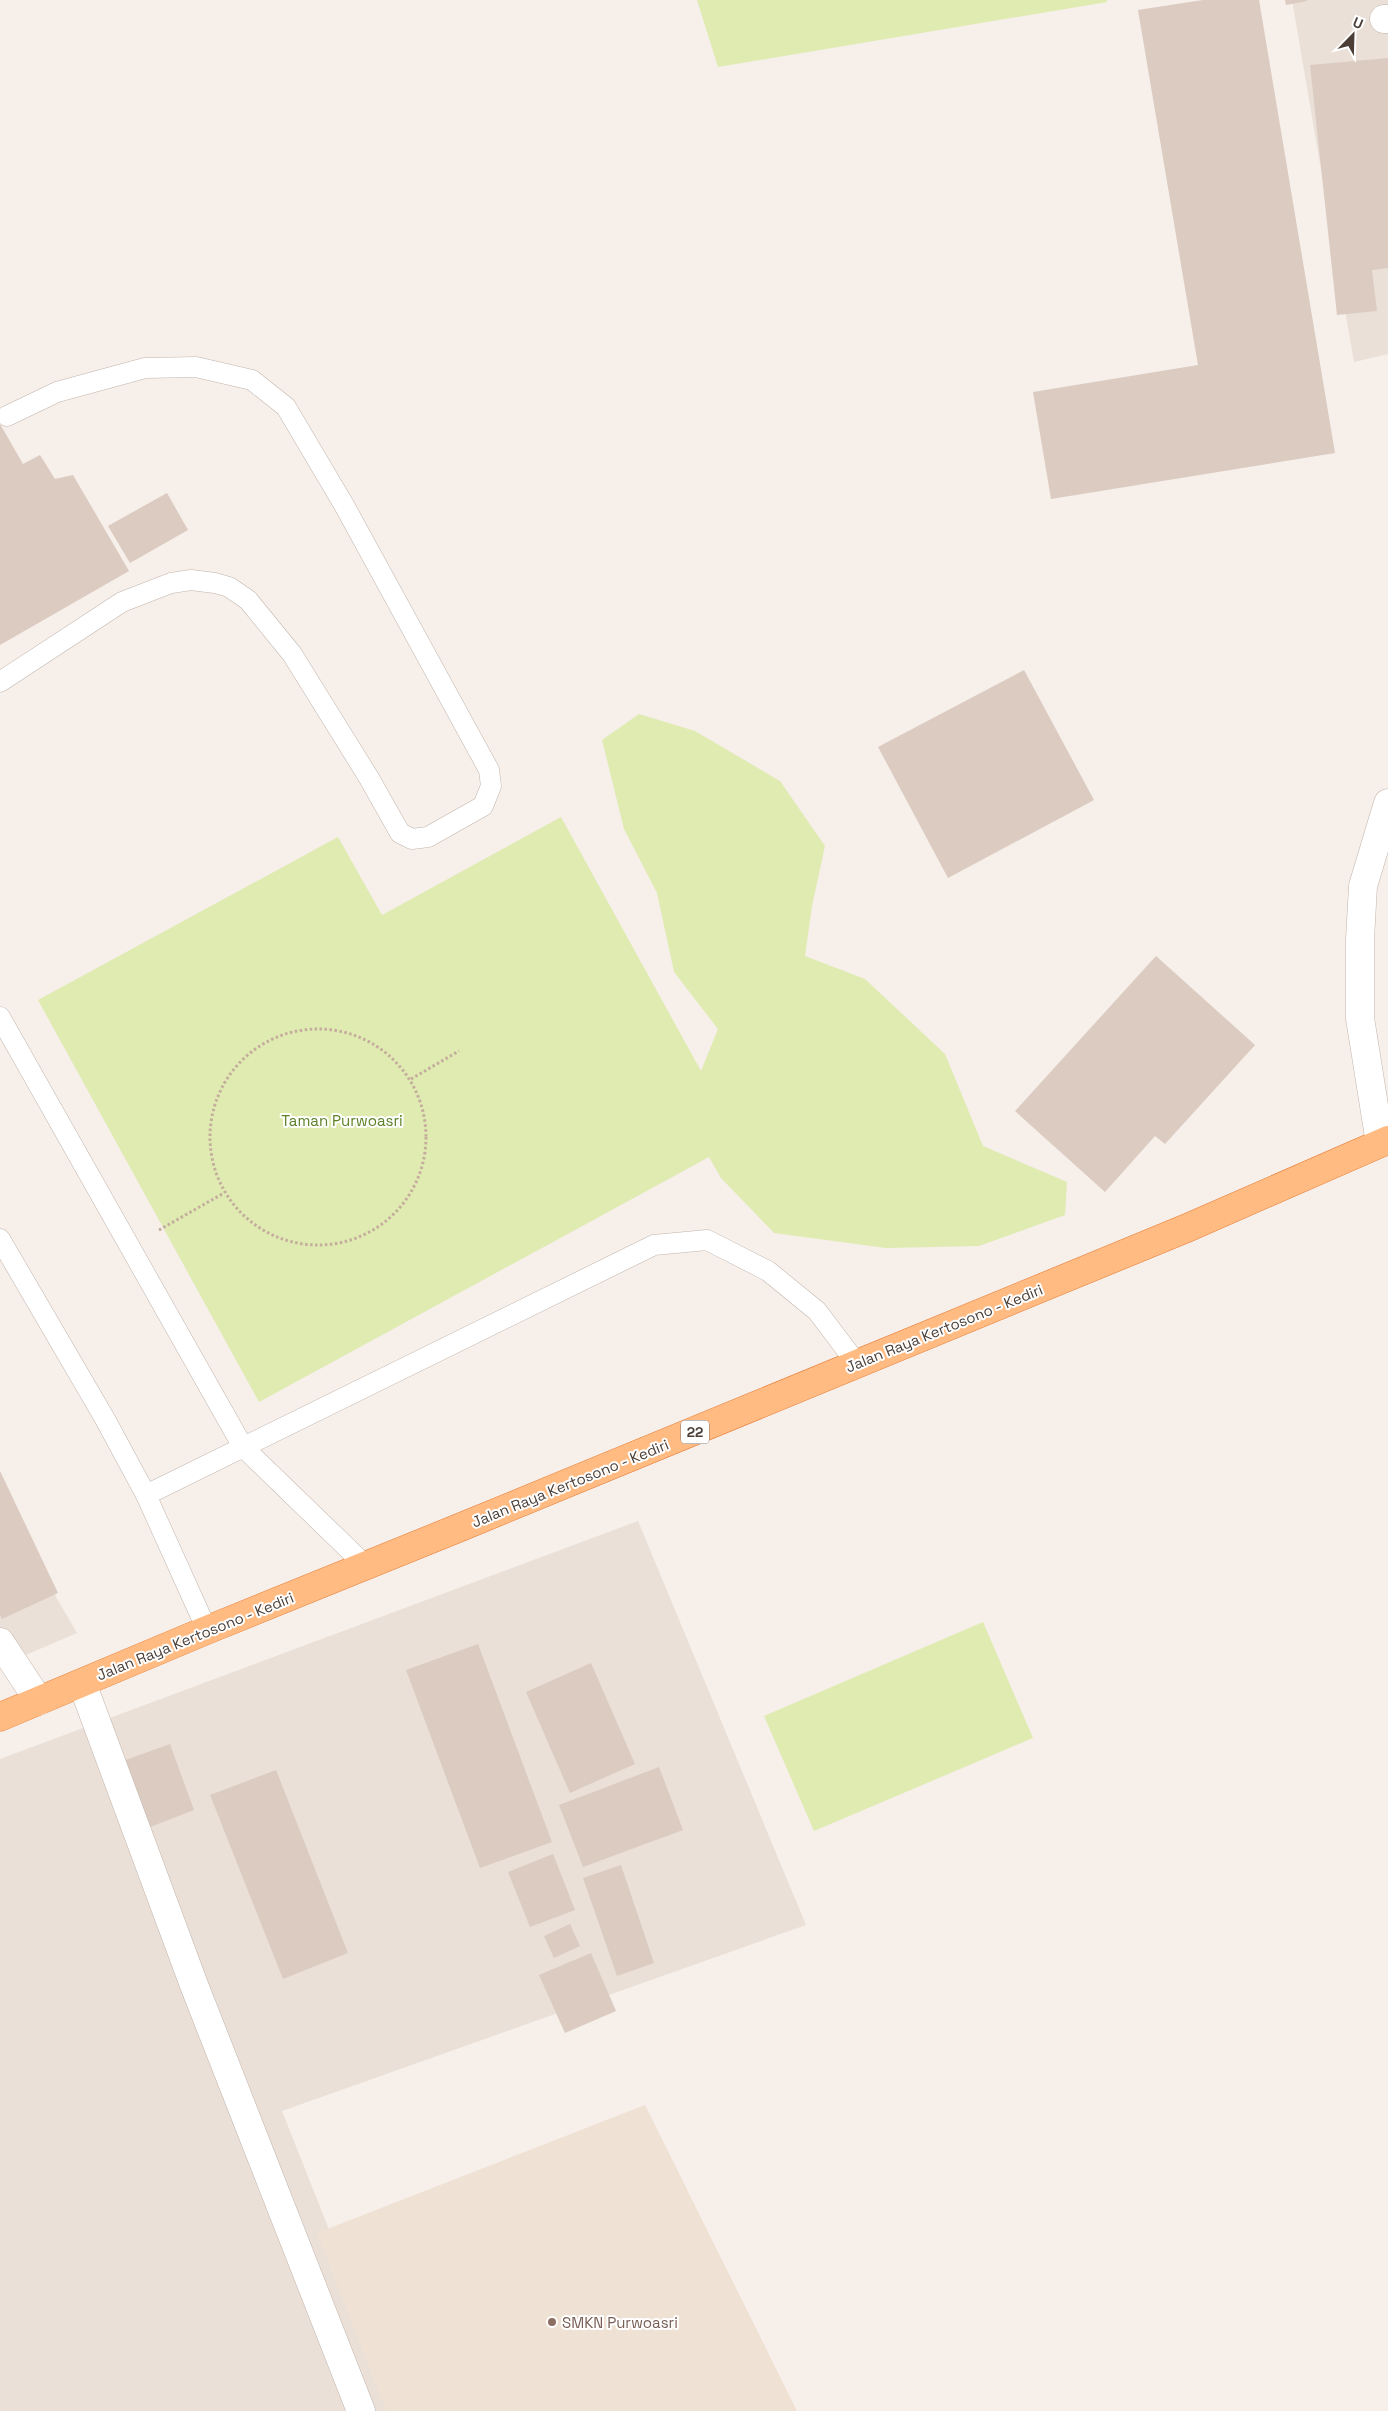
<svg xmlns="http://www.w3.org/2000/svg" width="1388" height="2411" viewBox="0 0 1388 2411" font-family="'Space Grotesk',sans-serif">
<style>
.residential{fill:#eae0d8}
.education{fill:#efe1d3}
.green{fill:#dfebb1}
.building{fill:#dbcbc1}
.lines{fill:none;stroke-linecap:round;stroke-linejoin:round}
.service-casing{stroke:#c2b5ac;stroke-width:21}
.minor-casing{stroke:#c2b5ac;stroke-width:29}
.trunk-casing{stroke:#e67b34;stroke-width:29}
.path{stroke:#c4ad9c;stroke-width:3;stroke-dasharray:2.5 2.5;stroke-linecap:butt}
.service{stroke:#fff;stroke-width:20}
.minor{stroke:#fff;stroke-width:28}
.trunk{stroke:#ffbb82;stroke-width:28}
.education-dot{fill:#8d6e63;stroke:#fff;stroke-width:2}
.labels{text-anchor:middle;dominant-baseline:central;stroke-width:4;stroke-linejoin:round;paint-order:stroke}
.shield{fill:#fff;stroke:#807873;stroke-width:1}
.shield-label{font-size:14px;font-weight:bold;fill:#4a3e37}
.park-label{font-size:15px;fill:#5d8026;stroke:#fff}
.street-label{font-size:15px;fill:#4a3e37;stroke:#fff}
.education-label{font-size:15px;fill:#785e54;stroke:#fff;text-anchor:start}
</style>
<rect width="100%" height="100%" fill="#f6efea"/>
<!-- residential -->
<g class="residential">
<polygon points="1292,0 1388,0 1388,354 1354,362"/>
<polygon points="0,1501 77,1633 0,1666"/>
<polygon points="638,1521 806,1925 282,2111 401,2411 0,2411 0,1759"/>
</g>
<!-- education -->
<polygon class="education" points="645,2105 797,2411 386,2411 317,2233"/>
<!-- green -->
<g class="green">
<polygon points="697,0 1107,0 1107,2 718,67"/>
<polygon points="639,714 695,731 780,781 825,846 812,906 805,956 865,979 945,1054 983,1146 1067,1182 1065,1215 979,1246 886,1248 774,1233 721,1178 709,1157 259,1402 38,1000 338,837 382,915 561,817 701,1071 718,1029 674,972 657,893 624,829 602,740"/>
<polygon points="983,1622 1033,1738 814,1831 764,1716"/>
</g>
<!-- building -->
<g class="building">
<polygon points="1203,0 1259,0 1335,453 1051,499 1033,392 1198,365 1138,10"/>
<polygon points="1285,0 1307,0 1307,1 1286,5"/>
<polygon points="1388,58 1388,268 1372,270 1377,311 1337,315 1310,65"/>
<polygon points="0,424 23,464 40,455 55,479 73,475 129,571 0,645"/>
<polygon points="167,493 188,530 130,563 108,526"/>
<polygon points="1024,670 1094,800 948,878 878,747"/>
<polygon points="1156,956 1255,1045 1165,1144 1155,1136 1105,1192 1015,1111"/>
<polygon points="0,1471 58,1593 2,1619 0,1615"/>
<polygon points="478,1644 552,1842 480,1868 406,1670"/>
<polygon points="591,1663 635,1764 570,1793 526,1692"/>
<polygon points="170,1744 194,1810 145,1829 120,1762"/>
<polygon points="659,1767 683,1830 583,1867 559,1805"/>
<polygon points="276,1770 348,1953 283,1979 210,1795"/>
<polygon points="553,1854 575,1910 530,1927 508,1872"/>
<polygon points="621,1865 654,1963 617,1976 583,1878"/>
<polygon points="570,1924 580,1946 554,1958 544,1936"/>
<polygon points="591,1953 616,2011 565,2033 539,1975"/>
</g>
<g class="lines">
<defs>
<g id="service">
<polyline points="0,682 122,602 171,583 191,580 215,583 229,587 248,600 292,654 369,778 400,833 412,839 428,837 483,806 491,786 489,770 344,505 286,407 252,380 196,367 145,368 57,392 7,416"/>
<polyline points="0,1017 243,1447 366,1566"/>
<polyline points="0,1239 105,1419 146,1495 207,1630"/>
<polyline points="146,1495 654,1245 707,1240 768,1271 817,1311 857,1364"/>
</g>
<g id="minor">
<polyline points="1384,19 1388,19"/>
<polyline points="1380,1143 1360,1018 1360,939 1363,886 1388,803"/>
<polyline points="0,1642 39,1701"/>
<polyline points="82,1683 194,1985 361,2411"/>
</g>
<polyline id="trunk" points="0,1717 207,1630 461,1527 1187,1228 1388,1140"/>
</defs>
<!-- service casing -->
<use href="#service" class="service-casing"/>
<!-- minor casing -->
<use href="#minor" class="minor-casing"/>
<!-- trunk casing -->
<use href="#trunk" class="trunk-casing"/>
<!-- path -->
<g class="path">
<circle cx="318" cy="1137" r="108"/>
<polyline points="411,1079 459,1051"/>
<polyline points="159,1230 224,1193"/>
</g>
<!-- service -->
<use href="#service" class="service"/>
<!-- minor -->
<use href="#minor" class="minor"/>
<!-- trunk -->
<use href="#trunk" class="trunk"/>
</g>
<!-- markers -->
<circle class="education-dot" cx="552" cy="2322" r="5"/>
<g class="labels">
<!-- shield labels -->
<rect class="shield" x="681" y="1420.5" width="28" height="23" rx="4"/>
<g class="shield-label">
<text x="695" y="1432">22</text>
</g>
<!-- park labels -->
<g class="park-label">
<text x="342" y="1120">Taman Purwoasri</text>
</g>
<!-- street labels -->
<g class="street-label">
<text transform="translate(944 1328) rotate(-22)">Jalan Raya Kertosono - Kediri</text>
<text transform="translate(570 1483) rotate(-22)">Jalan Raya Kertosono - Kediri</text>
<text transform="translate(195 1636) rotate(-22)">Jalan Raya Kertosono - Kediri</text>
</g>
<!-- education labels -->
<g class="education-label">
<text x="562" y="2322">SMKN Purwoasri</text>
</g>
</g>
<!-- north arrow -->
<g transform="translate(1353 35) rotate(23)" stroke="#ffffff" stroke-width="4" paint-order="stroke">
<path d="M0-4L9 19L0 12L-9 19Z" fill="#4a3e37"/>
<text y="-8" font-size="14" font-weight="bold" text-anchor="middle" fill="#4a3e37">U</text>
</g>
</svg>
